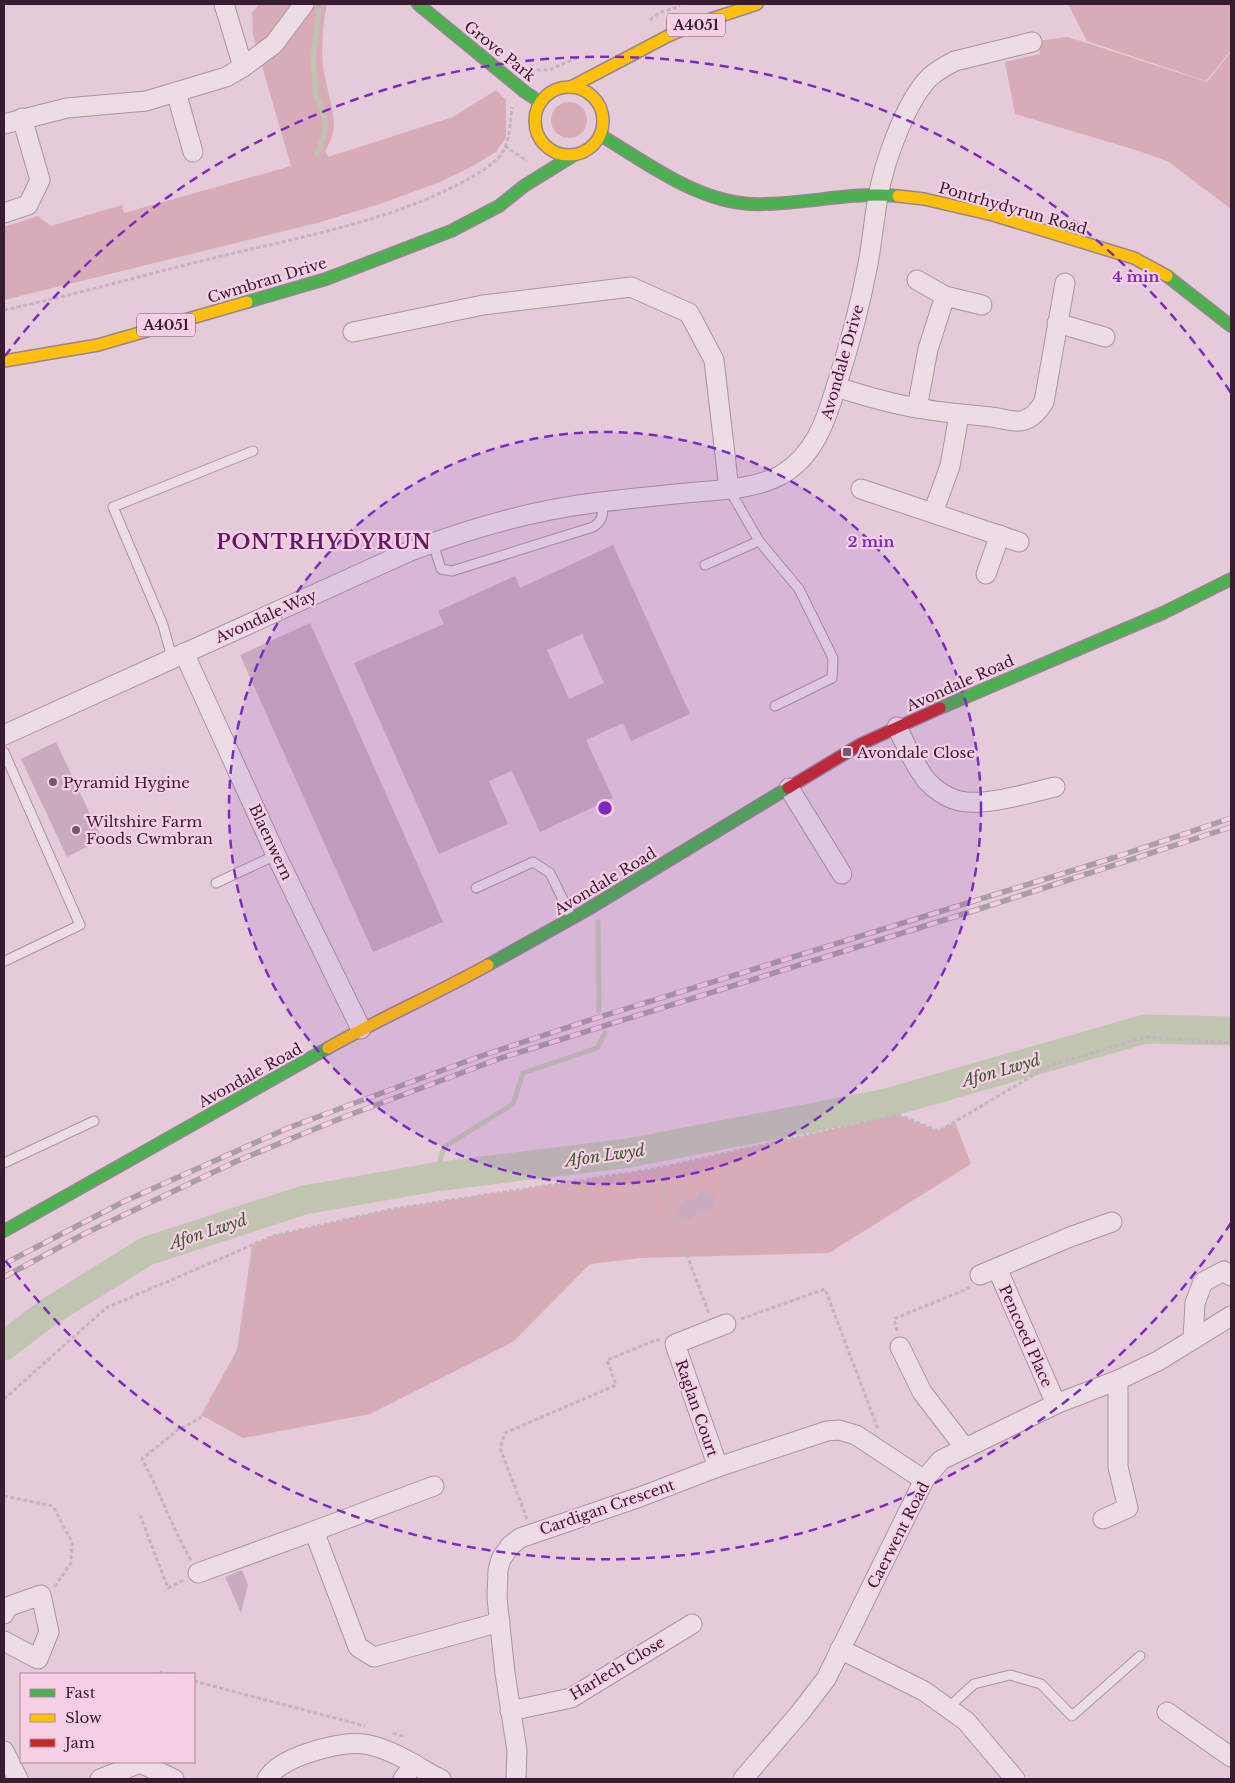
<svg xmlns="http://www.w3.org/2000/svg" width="1235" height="1783" viewBox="0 0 1235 1783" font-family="'Libre Baskerville',serif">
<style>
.green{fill:#d8acb6}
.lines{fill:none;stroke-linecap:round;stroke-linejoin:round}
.stream{stroke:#c2c4b2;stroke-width:5}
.river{stroke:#c2c4b2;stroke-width:29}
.building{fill:#c9abc0;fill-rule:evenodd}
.lane-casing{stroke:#aa94a1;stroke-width:11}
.street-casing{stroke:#aa94a1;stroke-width:21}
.fast-casing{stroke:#998492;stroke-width:14}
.slow-casing{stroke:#998492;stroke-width:14}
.jam-casing{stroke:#998492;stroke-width:14}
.path{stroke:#c5b3be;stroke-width:3;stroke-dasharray:4 2.5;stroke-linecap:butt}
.lane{stroke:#ecdde5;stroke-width:9}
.street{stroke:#ecdde5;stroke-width:19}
.fast{stroke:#4caf50;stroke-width:11}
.slow{stroke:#ffc107;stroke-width:11}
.jam{stroke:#c62828;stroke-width:11}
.rail-casing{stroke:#ab9da5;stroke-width:5.5}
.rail{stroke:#f7cfe4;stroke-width:4;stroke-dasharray:11;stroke-linecap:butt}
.ring{fill:none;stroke:#7b2cbf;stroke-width:2.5;stroke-dasharray:9 6}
.poi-dot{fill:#75596c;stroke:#f7cfe4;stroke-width:2}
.labels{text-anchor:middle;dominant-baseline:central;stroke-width:4.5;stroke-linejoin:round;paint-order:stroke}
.shield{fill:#f7cfe4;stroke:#715267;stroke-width:1}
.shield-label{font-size:14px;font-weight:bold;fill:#381c31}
.street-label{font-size:15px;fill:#381c31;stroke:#f7cfe4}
.poi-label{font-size:15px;fill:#381c31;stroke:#f7cfe4;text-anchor:start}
.water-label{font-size:16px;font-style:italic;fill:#39582a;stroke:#f7cfe4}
.district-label{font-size:20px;font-weight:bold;letter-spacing:1px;fill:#631966;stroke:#f7cfe4}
.centre{fill:#7b2cbf;stroke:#f7cfe4;stroke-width:2.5}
.ring-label{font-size:15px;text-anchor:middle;font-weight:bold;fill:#7b2cbf;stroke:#f7cfe4;stroke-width:4.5;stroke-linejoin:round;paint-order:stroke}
</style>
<rect width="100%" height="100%" fill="#e5cad9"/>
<!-- green -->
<g class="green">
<path d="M 259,4 L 327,4 C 323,24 321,45 323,65 C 325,88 337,111 333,133 C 332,139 328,145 325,151 L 328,157 L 453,117 L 496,90 L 506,100 L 506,137 L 496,152 L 473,166 L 440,182 L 380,204 L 317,223 L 4,300 L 4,227 L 38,216 L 51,226 L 122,205 L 124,213 L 291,166 L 253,35 L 252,13 Z"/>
<polygon points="1068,4 1231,4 1231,50 1206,81 1087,41"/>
<polygon points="1068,37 1207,82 1231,52 1231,209 1169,162 1139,151 1015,114 1005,62 1040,54 1037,41"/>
<circle cx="569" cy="120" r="18"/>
<polygon points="898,1115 939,1131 955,1122 971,1164 829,1253 642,1258 590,1264 513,1342 370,1414 243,1438 201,1415 237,1350 252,1245 273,1236 393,1209 655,1169"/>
</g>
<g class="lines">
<!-- stream -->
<g class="stream">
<polyline points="317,154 324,135 326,122 316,95 313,60 319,10"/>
<polyline points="598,922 599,1011"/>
<polyline points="435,1177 444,1147 513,1104 523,1073 597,1048 605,1033"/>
</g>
<!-- river -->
<polyline class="river" points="4,1346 47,1313 147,1251 304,1200 435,1177 629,1153 887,1103 1145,1029 1231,1031"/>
</g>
<!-- building -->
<g class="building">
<path d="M 613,545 L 690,714 L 631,741 L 623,723 L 586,740 L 613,798 L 540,832 L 512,771 L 489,781 L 508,824 L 439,854 L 354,663 L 444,624 L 438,611 L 515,576 L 520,588 ZM 582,634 L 604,683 L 569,699 L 547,650 Z"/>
<polygon points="310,623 443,922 373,952 240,655"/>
<polygon points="56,742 102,839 67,857 21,759"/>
<polygon points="699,1192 711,1193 716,1204 709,1212 698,1212 691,1219 682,1219 678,1208 685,1200 695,1200"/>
<polygon points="242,1570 248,1585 241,1613 225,1577"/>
</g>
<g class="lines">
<defs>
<g id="lane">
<polyline points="759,541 799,589 833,658 832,678 775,706"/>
<path d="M 433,543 L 441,569 L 452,571 L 593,527 C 603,521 603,514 603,502"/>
<polyline points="705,565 759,541 729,489"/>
<polyline points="172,658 163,625 113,507 253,451"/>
<polyline points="4,752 80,925 5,961"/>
<polyline points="216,883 276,855"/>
<polyline points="476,888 533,862 550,873 571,916"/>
<polyline points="4,1163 94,1121"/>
<polyline points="948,1708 974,1684 1010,1675 1041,1684 1072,1716 1140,1656"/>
</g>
<g id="street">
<polyline points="224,4 243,67"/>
<polyline points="176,92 193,152"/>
<polyline points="4,124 67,108 146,101 226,77 243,67 274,44 304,4"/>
<polyline points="4,213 28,205 40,180 22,118"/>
<polyline points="917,280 945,296 982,305"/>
<polyline points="1057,323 1105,337"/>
<polyline points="353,332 483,305 631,287 689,313 714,360 729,489"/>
<path d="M 836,387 C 863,395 890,404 918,408 C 942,413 967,414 991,417 C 1001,418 1011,422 1021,421 C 1032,419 1038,411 1044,402 L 1065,283"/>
<polyline points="917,408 928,349 945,296"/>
<polyline points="861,489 1019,542"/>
<polyline points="933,513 950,466 959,415"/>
<polyline points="986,574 1000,535"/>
<polyline points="184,653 276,855 361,1029"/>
<path d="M 897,727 C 906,745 914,765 927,781 C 934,789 946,797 956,800 C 980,808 1029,793 1055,787"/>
<path d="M 4,735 L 408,552 C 468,529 529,511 593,503 C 624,499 655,496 686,493 C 717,490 753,490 781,475 C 814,456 826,421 836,387 C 849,347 860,306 868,264 C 872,242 874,219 878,197 C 884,163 904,106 927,80 C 934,72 945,66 955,61 L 1032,42"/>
<polyline points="789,788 842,874"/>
<polyline points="997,1268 1056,1404"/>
<polyline points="980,1275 1070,1237 1112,1222"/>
<polyline points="1193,1339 1195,1303 1203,1282 1224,1271 1231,1276"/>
<polyline points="900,1347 922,1392 965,1448"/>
<polyline points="718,1467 675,1344 726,1324"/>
<polyline points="1103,1519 1128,1508 1118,1467 1118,1380"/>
<polyline points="314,1531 434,1486"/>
<polyline points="198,1573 314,1531 358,1647 374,1657 500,1622"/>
<polyline points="4,1614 7,1607 41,1595 49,1632 38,1659 4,1641"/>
<polyline points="840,1649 924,1691 966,1721 1015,1779"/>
<polyline points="510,1711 571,1698 692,1624"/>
<polyline points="1167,1712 1231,1757"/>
<polyline points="4,1751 18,1779"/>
<polyline points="100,1779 140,1763 174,1779"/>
<path d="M 267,1779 C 275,1766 293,1758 308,1753 C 354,1738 372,1740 414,1764 C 423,1769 431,1775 441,1779"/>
<polyline points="403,1779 414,1764"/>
<polyline points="516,1779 517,1751 505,1673 497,1598 498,1570 501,1559 510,1546 520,1538 640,1497 718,1467 827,1431 839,1430 856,1435 924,1480"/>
<polyline points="743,1779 799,1714 826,1679 924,1480 941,1460 1056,1404 1118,1380 1158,1361 1231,1316"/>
</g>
<g id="fast">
<polyline points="418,4 525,92 540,102"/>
<path d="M 600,135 C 646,162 695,201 751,204 C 800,206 849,191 898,196"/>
<polyline points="1167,276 1231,326"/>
<polyline points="247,302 326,279 451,231 499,206 524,186 574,155"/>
<polyline points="940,708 1163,613 1231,579"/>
<polyline points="488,965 585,911 788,788"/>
<polyline points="4,1231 328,1048"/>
</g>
<g id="slow">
<circle cx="569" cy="121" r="34"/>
<polyline points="571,87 668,36 699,23 757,4"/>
<polyline points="898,196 924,199 993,215 1134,258 1167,276"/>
<polyline points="4,361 98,345 247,302"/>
<path d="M 328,1048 C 381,1018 436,994 488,965"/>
</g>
<polyline id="jam" points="788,788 861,744 940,708"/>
</defs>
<!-- lane casing -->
<use href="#lane" class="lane-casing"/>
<!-- street casing -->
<use href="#street" class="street-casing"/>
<!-- fast casing -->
<use href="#fast" class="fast-casing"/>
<!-- slow casing -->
<use href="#slow" class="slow-casing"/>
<!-- jam casing -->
<use href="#jam" class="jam-casing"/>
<!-- path -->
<g class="path">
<polyline points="650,20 659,13 680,6"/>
<polyline points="532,73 534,70 549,70 579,57"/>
<polyline points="505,146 527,161"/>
<path d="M 4,310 C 73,295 141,276 209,259 C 286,240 365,227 438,194 C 458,185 479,175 496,160 C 510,149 510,123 512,107"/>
<polyline points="655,1169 709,1314"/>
<polyline points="741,1319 825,1289 878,1429"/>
<polyline points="897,1331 894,1319 971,1287"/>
<polyline points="4,1399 106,1308 273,1236 393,1209 655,1169 898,1115 939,1131 1049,1066 1145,1037 1231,1043"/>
<polyline points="4,1496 53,1506 72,1542 71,1563 54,1588"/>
<polyline points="140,1515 168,1588 183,1580"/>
<polyline points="527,1519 500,1448 505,1433 616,1385 607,1360 656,1340 660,1340"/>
<path d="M 191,1560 C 172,1528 160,1492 142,1459 L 179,1429 L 192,1423 L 220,1404 L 247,1326 L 253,1282 L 252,1245"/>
<polyline points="160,1674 161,1672 169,1674"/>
<polyline points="194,1681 365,1726"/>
<polyline points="393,1733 402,1736 402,1739"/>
</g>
<!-- lane -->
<use href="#lane" class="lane"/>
<!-- street -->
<use href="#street" class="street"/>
<!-- fast -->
<use href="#fast" class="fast"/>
<!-- slow -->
<use href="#slow" class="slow"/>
<!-- jam -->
<use href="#jam" class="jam"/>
<defs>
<g id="rail">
<polyline points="4,1264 123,1202 288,1128 478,1057 593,1019 1113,858 1231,818"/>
<polyline points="4,1277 84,1234 237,1161 344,1117 501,1058 973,911 1231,827"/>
</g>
</defs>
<!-- rail casing -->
<use href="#rail" class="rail-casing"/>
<!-- rail -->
<use href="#rail" class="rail"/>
</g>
<!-- distance rings -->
<circle cx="605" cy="808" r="376" fill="#7b2cbf" fill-opacity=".12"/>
<g class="ring">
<circle cx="605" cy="808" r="376"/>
<path d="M1231 1223A751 751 0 0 1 5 1260M5 356A751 751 0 0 1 1231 393"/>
</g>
<!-- markers -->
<g class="poi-dot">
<rect x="842" y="747" width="10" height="10" rx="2.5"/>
<circle cx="53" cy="782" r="5"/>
<circle cx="76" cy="830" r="5"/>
</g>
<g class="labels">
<!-- shield labels -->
<g class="shield">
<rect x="667" y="13.5" width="58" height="23" rx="4"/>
<rect x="137" y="313.5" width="58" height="23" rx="4"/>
</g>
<g class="shield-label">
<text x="696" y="25">A4051</text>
<text x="166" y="325">A4051</text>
</g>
<!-- street labels -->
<g class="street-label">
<text transform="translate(500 51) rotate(39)">Grove Park</text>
<text transform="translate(1013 208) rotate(16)">Pontrhydyrun Road</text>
<text transform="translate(267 280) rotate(-17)">Cwmbran Drive</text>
<text transform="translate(842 362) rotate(-74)">Avondale Drive</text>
<text transform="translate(266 616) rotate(-24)">Avondale Way</text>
<text transform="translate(960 683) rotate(-24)">Avondale Road</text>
<text transform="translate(271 842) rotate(65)">Blaenwern</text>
<text transform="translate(605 881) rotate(-31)">Avondale Road</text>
<text transform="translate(250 1075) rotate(-29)">Avondale Road</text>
<text transform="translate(1026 1336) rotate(66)">Pencoed Place</text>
<text transform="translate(697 1408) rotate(71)">Raglan Court</text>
<text transform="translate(607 1507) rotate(-19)">Cardigan Crescent</text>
<text transform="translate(898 1535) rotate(-63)">Caerwent Road</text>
<text transform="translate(617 1668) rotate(-31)">Harlech Close</text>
</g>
<!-- poi labels -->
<g class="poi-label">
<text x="857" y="752">Avondale Close</text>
<text x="63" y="782">Pyramid Hygine</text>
<text x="86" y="821">Wiltshire Farm<tspan x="86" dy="17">Foods Cwmbran</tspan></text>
</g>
<!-- water labels -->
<g class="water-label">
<text transform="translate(1001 1070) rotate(-16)">Afon Lwyd</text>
<text transform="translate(605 1155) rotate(-8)">Afon Lwyd</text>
<text transform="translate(208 1231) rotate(-18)">Afon Lwyd</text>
</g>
<!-- district labels -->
<g class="district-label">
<text x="324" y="542">PONTRHYDYRUN</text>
</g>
</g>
<circle cx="605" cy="808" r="8" class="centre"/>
<g class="ring-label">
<text x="1136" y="282">4 min</text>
<text x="871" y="547">2 min</text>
</g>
<!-- border -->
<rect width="1235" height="1783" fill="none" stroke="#381c31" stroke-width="10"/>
<!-- legend -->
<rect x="20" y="1673" width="175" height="90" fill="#f7cfe4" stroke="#ab879c"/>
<rect x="30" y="1689" width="25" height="8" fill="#4caf50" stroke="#ab879c"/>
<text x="65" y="1698" font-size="15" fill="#381c31">Fast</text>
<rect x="30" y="1714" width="25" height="8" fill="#ffc107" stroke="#ab879c"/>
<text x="65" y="1723" font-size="15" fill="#381c31">Slow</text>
<rect x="30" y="1739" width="25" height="8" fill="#c62828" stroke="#ab879c"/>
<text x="65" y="1748" font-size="15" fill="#381c31">Jam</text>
</svg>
